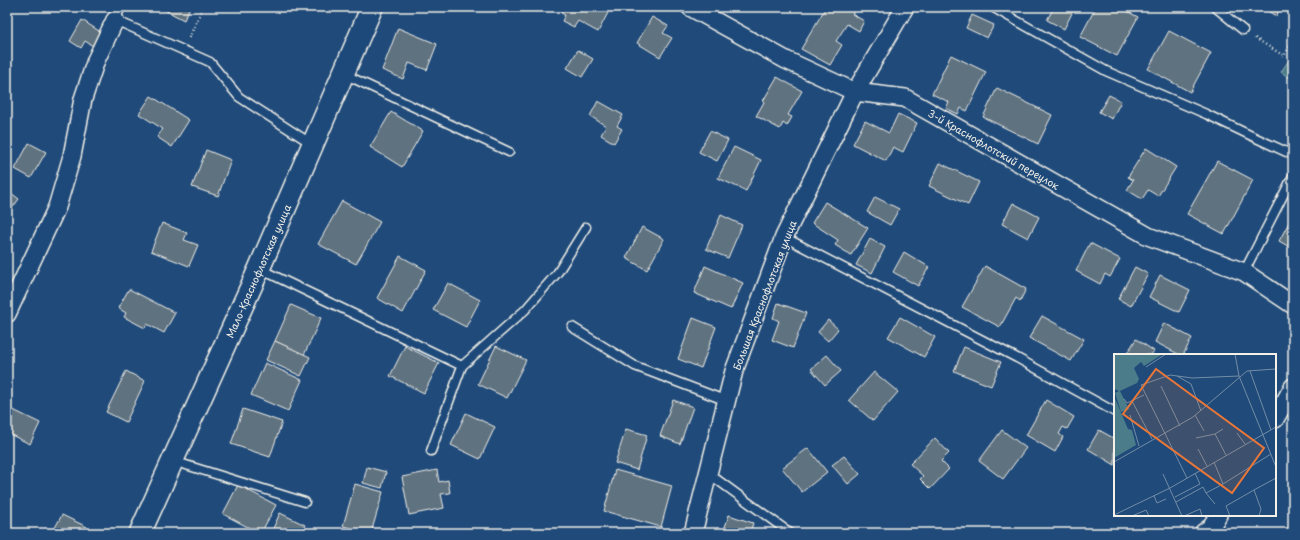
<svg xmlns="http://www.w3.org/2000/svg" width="1300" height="540" viewBox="0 0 1300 540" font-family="'Playpen Sans',sans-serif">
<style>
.green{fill:#4a7c89;stroke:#9fb6b8}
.building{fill:#5f7280;stroke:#f4f1e8}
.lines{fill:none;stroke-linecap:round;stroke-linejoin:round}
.service-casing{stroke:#f4f1e8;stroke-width:11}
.minor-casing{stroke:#f4f1e8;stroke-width:20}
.tertiary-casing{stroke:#f4f1e8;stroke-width:24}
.path{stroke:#f4f1e8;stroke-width:2.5;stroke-dasharray:1 3;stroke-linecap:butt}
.service{stroke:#1f4a7a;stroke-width:8}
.minor{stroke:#1f4a7a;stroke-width:17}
.tertiary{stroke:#1f4a7a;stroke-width:21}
.labels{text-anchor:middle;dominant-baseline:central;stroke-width:3.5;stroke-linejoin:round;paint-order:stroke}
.street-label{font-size:10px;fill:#f4f1e8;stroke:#1f4a7a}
.inset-road{fill:none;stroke:#748da6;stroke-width:1}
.view{fill:#ea7738;fill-opacity:0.15;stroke:#ea7738;stroke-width:2}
.inset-edge{fill:none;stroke:#f4f1e8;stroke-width:2}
</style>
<rect width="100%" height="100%" fill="#1f4a7a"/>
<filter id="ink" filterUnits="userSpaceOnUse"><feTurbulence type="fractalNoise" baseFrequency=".025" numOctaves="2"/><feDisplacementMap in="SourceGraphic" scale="8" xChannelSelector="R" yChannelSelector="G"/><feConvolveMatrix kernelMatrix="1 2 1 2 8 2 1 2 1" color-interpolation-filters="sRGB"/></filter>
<g filter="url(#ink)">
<!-- green -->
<polygon class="green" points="1293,54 1293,80 1281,72"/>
<!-- building -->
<g class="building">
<polygon points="159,7 190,7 184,20"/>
<polygon points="564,7 611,7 598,32 578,21 574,27 562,21 565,15 561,13"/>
<polygon points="826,7 845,7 854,12 852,14 864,21 859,31 847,24 836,41 842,45 830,65 801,49"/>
<polygon points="1054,7 1075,7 1064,29 1047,20"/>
<polygon points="1096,7 1119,7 1138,17 1117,56 1080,37"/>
<polygon points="1261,7 1281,7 1276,16"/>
<polygon points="972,15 994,25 987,38 966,28"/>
<polygon points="652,17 668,26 663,33 672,38 660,57 637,43"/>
<polygon points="82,20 102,33 93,46 85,41 81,48 70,41"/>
<polygon points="398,28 437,44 427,70 409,63 403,79 382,70"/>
<polygon points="1169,31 1211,53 1190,92 1148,69"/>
<polygon points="578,50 593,59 582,77 567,68"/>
<polygon points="951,55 986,72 967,111 961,108 958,114 946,108 949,102 932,94"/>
<polygon points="777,77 802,91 788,115 792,117 787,126 783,123 780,129 756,116 764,102 763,101"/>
<polygon points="997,88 1052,115 1038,144 983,117"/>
<polygon points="1109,95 1121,101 1112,119 1099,112"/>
<polygon points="151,96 189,120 172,147 157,137 163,129 139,114"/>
<polygon points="598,101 623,115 617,126 622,129 614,143 601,135 606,126 590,116"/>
<polygon points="391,112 423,131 402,167 370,147"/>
<polygon points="898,114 917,123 903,152 893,147 886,161 853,144 865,121 889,133"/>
<polygon points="710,131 728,140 717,161 699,152"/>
<polygon points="29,143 46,152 31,178 15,169"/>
<polygon points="734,147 761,160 746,191 718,178"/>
<polygon points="1146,148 1176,167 1158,196 1148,190 1142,199 1127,190 1133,180 1128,177"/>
<polygon points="206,150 231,160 218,196 192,187"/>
<polygon points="1217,161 1253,180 1224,234 1187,214"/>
<polygon points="940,163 979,182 968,205 929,186"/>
<polygon points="7,190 19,199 7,215"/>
<polygon points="875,197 899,209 890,225 867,212"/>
<polygon points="342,201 380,222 356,264 318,244"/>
<polygon points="825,202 868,228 851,255 835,245 838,240 812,223"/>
<polygon points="1013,203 1039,217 1028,238 1002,224"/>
<polygon points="721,215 742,225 728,258 706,249"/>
<polygon points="1293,215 1293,249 1279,241"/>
<polygon points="162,223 187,233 184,240 198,245 189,266 151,251"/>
<polygon points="642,227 664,239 647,270 626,258"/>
<polygon points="870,239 885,247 872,273 856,265"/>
<polygon points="1090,243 1120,259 1110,277 1105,274 1100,284 1076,271"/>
<polygon points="904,252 929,267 918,286 893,272"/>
<polygon points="400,256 426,270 403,313 377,298"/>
<polygon points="705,266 743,283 731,309 694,293"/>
<polygon points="985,266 1026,289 1020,301 1016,298 1000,327 962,307"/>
<polygon points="1135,267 1148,274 1131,306 1118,299"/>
<polygon points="1160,275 1190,290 1179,312 1149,297"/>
<polygon points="448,283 480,300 466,327 433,310"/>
<polygon points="129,289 175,313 164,333 147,324 145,328 124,317 126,313 118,308"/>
<polygon points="778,303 806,313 793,348 772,340 779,321 773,318"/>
<polygon points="291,305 321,318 304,355 275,341"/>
<polygon points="1042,316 1084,339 1071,361 1029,338"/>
<polygon points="900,317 935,337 924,357 888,337"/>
<polygon points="693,318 716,327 701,368 678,359"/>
<polygon points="828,320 838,329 828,341 818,332"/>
<polygon points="1164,323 1192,338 1183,355 1180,355 1155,342"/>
<polygon points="1136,339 1154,351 1151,355 1126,355"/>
<polygon points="275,341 310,357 301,376 266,360"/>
<polygon points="405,346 439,363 424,393 390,376"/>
<polygon points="496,346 526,360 507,398 478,384"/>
<polygon points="964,347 1001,362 991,386 954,371"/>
<polygon points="827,355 841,371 825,385 811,369"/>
<polygon points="265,363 302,380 288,411 251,395"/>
<polygon points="126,371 145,381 126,422 106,412"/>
<polygon points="874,372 898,392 873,421 849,400"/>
<polygon points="673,400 693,407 680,444 660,436"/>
<polygon points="1046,400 1074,417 1067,429 1063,427 1059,434 1063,437 1055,452 1026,435"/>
<polygon points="7,407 40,423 30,444 7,433"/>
<polygon points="243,409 282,422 270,457 231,444"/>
<polygon points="466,413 495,427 480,459 451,445"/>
<polygon points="626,429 647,435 637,470 615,463"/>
<polygon points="1002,430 1026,448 1003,479 979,461"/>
<polygon points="1099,430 1115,439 1115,465 1088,449"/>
<polygon points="935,438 949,453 941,461 949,469 930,489 920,479 923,476 910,464"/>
<polygon points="808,448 827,472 802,492 782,468"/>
<polygon points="844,456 860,474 848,484 832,465"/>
<polygon points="367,467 386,472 382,488 363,483"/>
<polygon points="437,470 439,482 448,480 450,493 441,494 444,508 409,515 402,477"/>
<polygon points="615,470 672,486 661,527 604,511"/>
<polygon points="355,484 383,492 371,533 367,533 343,526"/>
<polygon points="238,485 276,505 261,533 259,533 223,514"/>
<polygon points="280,513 305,525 301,533 271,533"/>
<polygon points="62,515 87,527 83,533 52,533"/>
<polygon points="729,515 753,523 750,533 723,533"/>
</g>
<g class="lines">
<defs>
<g id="service">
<polyline points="121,7 115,20 210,62 239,97 312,144"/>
<polyline points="992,7 1106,71 1206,114 1256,138 1293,155"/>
<polyline points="1215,7 1243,30"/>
<polyline points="344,74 509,152"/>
<polyline points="784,237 1017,358 1115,412"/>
<polyline points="260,269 462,366 431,451"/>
<polyline points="1244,272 1293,176"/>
<polyline points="572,327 635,366 727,401"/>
<polyline points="462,366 525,310 558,272 586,227"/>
<polyline points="173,461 305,502"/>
<polyline points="708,473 790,533"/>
</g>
<g id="minor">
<polyline points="690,7 786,60 855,92 905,98 1148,236 1244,272 1293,305"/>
<polyline points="7,314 57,207 72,156 83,99 96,60 115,20"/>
<polyline points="1275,419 1293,387"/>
<polyline points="693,533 734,371 784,237 855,92 905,7"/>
<polyline points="1203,533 1211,527 1218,515"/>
</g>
<polyline id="tertiary" points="140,533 259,269 372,7"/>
</defs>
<!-- service casing -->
<use href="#service" class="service-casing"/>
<!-- minor casing -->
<use href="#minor" class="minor-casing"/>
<!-- tertiary casing -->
<use href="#tertiary" class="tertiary-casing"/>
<!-- path -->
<g class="path">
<polyline points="189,38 203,7"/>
<polyline points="1255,38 1284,56 1293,41"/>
</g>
<!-- service -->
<use href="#service" class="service"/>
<!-- minor -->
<use href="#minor" class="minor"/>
<!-- tertiary -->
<use href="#tertiary" class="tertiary"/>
</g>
</g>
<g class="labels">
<!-- street labels -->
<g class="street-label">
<text transform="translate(994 149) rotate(30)">3-й Краснофлотский переулок</text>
<text transform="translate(258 271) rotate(-66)">Мало-Краснофлотская улица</text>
<text transform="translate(764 295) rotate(-69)">Большая Краснофлотская улица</text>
</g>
</g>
<!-- overview -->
<g transform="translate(1114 354)">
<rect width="162" height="162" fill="#1f4a7a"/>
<path d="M 0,0 L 49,0 L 30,12 L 27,8 L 20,14 L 25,25 L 23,29 L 6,37 L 15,55 L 7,58 L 1,39 L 5,37 L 0,35 ZM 0,42 L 14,75 L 18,76 L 22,91 L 0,104 Z" fill="#4a7c89"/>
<path class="inset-road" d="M 121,0 L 125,22 L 162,113M 32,13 L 52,0M 136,17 L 157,76M 63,22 L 77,30 L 87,57M 47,32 L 66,72M 10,45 L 13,49 L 30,41M 18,47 L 38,85M 16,61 L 25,92M 81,61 L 90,77M 109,75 L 101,80 L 112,101M 123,79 L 131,90M 82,84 L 101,80M 84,95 L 93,112M 0,108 L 79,63 L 133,17 L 162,15M 100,108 L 109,130M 49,120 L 68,162M 73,124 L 27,31 L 56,21 L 78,24 L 125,22M 92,139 L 101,150M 40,142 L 43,149 L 52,145M 61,143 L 86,130 L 81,119M 62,148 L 89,133 L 92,139 L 109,130 L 157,100M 0,161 L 56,134 L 162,73M 18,162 L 32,156 L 35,162M 70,162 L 86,155 L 88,162M 116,162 L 112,152 L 140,136M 145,162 L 147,155 L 140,136 L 162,124"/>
<path class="view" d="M 42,15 L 150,94 L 118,139 L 9,60 Z"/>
<rect width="162" height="162" class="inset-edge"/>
</g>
<!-- margin -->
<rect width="1300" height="540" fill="none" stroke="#1f4a7a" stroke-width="24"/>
<rect x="12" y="12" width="1276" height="516" fill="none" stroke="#f4f1e8" stroke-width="1.5" filter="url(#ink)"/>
</svg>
